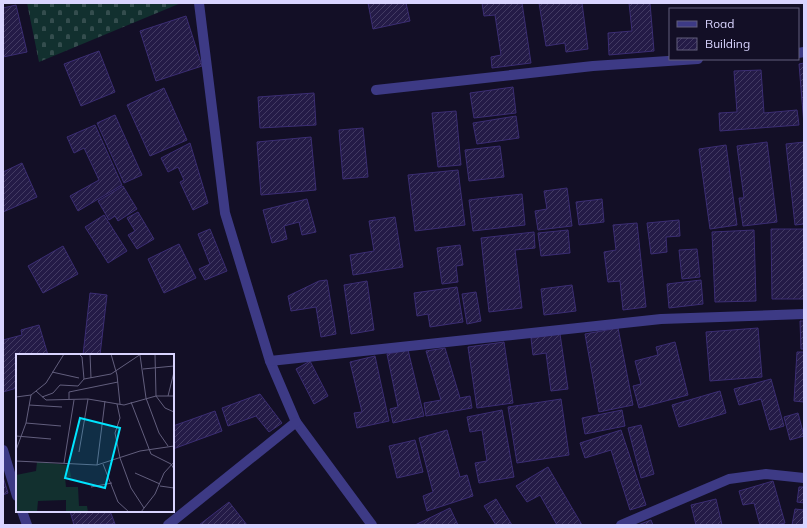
<svg xmlns="http://www.w3.org/2000/svg" width="807" height="528" viewBox="0 0 807 528" font-family="Mulish,sans-serif">
<style>
.cemetery{fill:url(#cemetery-stones)}
.building{fill:url(#building-hatch);stroke:#3b2d73}
.lines{fill:none;stroke-linecap:round;stroke-linejoin:round}
.minor{stroke:#3d3a85;stroke-width:10}
.inset-road{fill:none;stroke:#625e7d;stroke-width:1}
.view{fill:#00e5ff;fill-opacity:0.15;stroke:#00e5ff;stroke-width:2}
.inset-edge{fill:none;stroke:#d9d4ff;stroke-width:2}
</style>
<defs>
<pattern id="cemetery-stones" width="16" height="16" patternUnits="userSpaceOnUse"><rect width="16" height="16" fill="#12302f"/><path d="M2 7V4a2 2 0 0 1 4 0v3zM10 15v-3a2 2 0 0 1 4 0v3z" fill="#344d4e"/></pattern>
<pattern id="building-hatch" width="6" height="6" patternUnits="userSpaceOnUse"><rect width="6" height="6" fill="#241b47"/><path d="M-1 1l2-2M0 6l6-6M5 7l2-2" fill="none" stroke="#433b63"/></pattern>
</defs>
<rect width="100%" height="100%" fill="#130f26"/>
<!-- cemetery -->
<polygon class="cemetery" points="27,3 181,3 39,62"/>
<!-- building -->
<g class="building">
<polygon points="368,3 406,3 410,21 373,29"/>
<polygon points="482,3 522,3 531,63 492,68 491,57 501,55 495,15 484,16"/>
<polygon points="539,3 582,3 588,49 566,52 565,43 546,46"/>
<polygon points="629,3 650,3 654,51 609,55 608,33 632,31"/>
<polygon points="16,5 27,52 3,57 3,8"/>
<polygon points="186,16 202,66 156,81 140,31"/>
<polygon points="99,51 115,92 81,106 64,64"/>
<polygon points="804,63 804,125 799,64"/>
<polygon points="761,70 764,113 797,110 799,125 720,131 719,113 737,112 734,71"/>
<polygon points="513,87 516,113 474,118 470,93"/>
<polygon points="164,88 187,140 150,156 127,105"/>
<polygon points="314,93 316,125 260,128 258,97"/>
<polygon points="456,111 461,165 438,167 432,113"/>
<polygon points="115,115 142,175 124,183 97,123"/>
<polygon points="516,116 519,138 477,144 473,123"/>
<polygon points="95,125 122,185 78,211 70,196 99,180 84,148 74,153 67,137"/>
<polygon points="363,128 368,177 343,179 339,130"/>
<polygon points="311,137 316,190 261,195 257,142"/>
<polygon points="767,142 777,222 743,226 739,198 744,198 737,146"/>
<polygon points="804,142 804,224 795,225 786,144"/>
<polygon points="190,143 208,203 193,210 180,182 184,180 178,167 168,172 161,158"/>
<polygon points="726,145 737,225 710,229 699,149"/>
<polygon points="500,146 504,177 469,181 465,150"/>
<polygon points="22,163 37,197 3,212 3,172"/>
<polygon points="458,170 465,225 415,231 408,175"/>
<polygon points="123,186 137,209 118,221 115,216 109,220 98,201"/>
<polygon points="567,188 572,226 538,230 535,211 547,209 544,191"/>
<polygon points="522,194 525,225 473,231 469,200"/>
<polygon points="307,199 316,232 302,235 299,222 284,226 287,239 272,243 263,210"/>
<polygon points="602,199 604,222 579,225 576,202"/>
<polygon points="138,212 154,239 137,249 128,235 135,231 127,218"/>
<polygon points="104,215 127,251 108,263 85,227"/>
<polygon points="395,217 403,267 353,275 350,255 374,251 369,221"/>
<polygon points="679,220 680,236 666,237 667,252 651,254 647,223"/>
<polygon points="637,223 646,307 623,310 620,281 608,282 604,252 616,250 613,225"/>
<polygon points="210,229 227,271 205,280 199,269 210,264 198,234"/>
<polygon points="771,229 804,229 804,299 772,299"/>
<polygon points="568,230 570,253 541,256 538,233"/>
<polygon points="754,230 756,301 715,302 712,232"/>
<polygon points="534,232 535,248 515,250 522,308 489,312 481,238"/>
<polygon points="179,244 196,278 164,293 148,259"/>
<polygon points="460,245 463,265 456,266 458,282 442,284 437,248"/>
<polygon points="63,246 78,274 43,293 28,266"/>
<polygon points="697,249 700,277 682,279 679,250"/>
<polygon points="327,280 336,334 321,337 316,307 291,311 288,296 319,281"/>
<polygon points="701,280 703,304 669,308 667,284"/>
<polygon points="367,281 374,330 351,334 344,285"/>
<polygon points="572,285 576,311 544,315 541,289"/>
<polygon points="457,287 463,322 430,327 428,314 417,316 414,293"/>
<polygon points="476,292 481,321 467,324 462,294"/>
<polygon points="90,293 107,295 100,355 83,355"/>
<polygon points="800,321 804,321 804,349 801,349"/>
<polygon points="39,325 48,355 17,355 17,388 3,392 3,340 22,335 21,330"/>
<polygon points="618,328 633,405 599,412 585,334"/>
<polygon points="758,328 762,377 710,381 706,332"/>
<polygon points="560,334 568,389 551,391 546,353 533,355 531,338"/>
<polygon points="504,342 513,403 477,408 468,347"/>
<polygon points="675,342 688,395 639,408 633,386 641,384 635,361 658,355 656,347"/>
<polygon points="445,348 460,398 470,396 472,408 426,416 424,403 441,400 426,351"/>
<polygon points="408,350 424,416 393,423 390,409 398,407 387,354"/>
<polygon points="797,352 804,352 804,402 794,401"/>
<polygon points="375,356 389,421 357,428 354,413 362,412 350,362"/>
<polygon points="310,361 328,396 314,404 296,369"/>
<polygon points="771,379 784,426 770,430 761,399 739,405 734,389"/>
<polygon points="720,391 726,413 679,427 672,405"/>
<polygon points="260,394 282,423 269,432 256,416 228,426 222,408"/>
<polygon points="561,399 569,455 517,463 508,407"/>
<polygon points="502,410 514,477 479,483 475,463 487,461 482,430 470,432 467,417"/>
<polygon points="622,410 625,426 585,434 582,418"/>
<polygon points="215,411 222,431 173,449 173,426"/>
<polygon points="798,413 804,436 790,440 784,417"/>
<polygon points="641,425 654,474 641,478 628,428"/>
<polygon points="447,430 460,477 467,475 473,496 427,511 423,496 433,492 419,438"/>
<polygon points="621,430 646,505 630,510 611,450 585,458 580,443"/>
<polygon points="415,440 423,472 397,478 389,446"/>
<polygon points="548,467 582,525 557,525 540,495 527,502 516,486"/>
<polygon points="3,477 8,493 3,495"/>
<polygon points="773,481 785,523 777,525 760,525 754,503 743,505 739,491"/>
<polygon points="799,487 804,487 804,503 797,502"/>
<polygon points="496,499 512,525 496,525 484,506"/>
<polygon points="716,499 722,525 696,525 691,505"/>
<polygon points="229,502 247,525 199,525"/>
<polygon points="450,508 458,525 415,525"/>
<polygon points="795,509 804,510 804,525 792,525"/>
<polygon points="70,511 110,511 115,524 74,525"/>
<polygon points="651,520 653,525 638,525"/>
</g>
<g class="lines">
<!-- minor -->
<g class="minor">
<polyline points="199,3 225,213 270,361 296,422 372,525"/>
<polyline points="798,53 804,52"/>
<polyline points="376,90 593,66 698,59"/>
<polyline points="270,361 661,319 804,314"/>
<polyline points="3,450 17,496"/>
<polyline points="22,511 27,525"/>
<polyline points="168,525 296,422"/>
<polyline points="621,525 729,479 766,474 804,478"/>
</g>
</g>
<!-- overview -->
<g transform="translate(16 354)">
<rect width="158" height="158" fill="#130f26"/>
<path d="M 21,108 L 53,111 L 55,123 L 49,123 L 50,133 L 62,133 L 63,152 L 71,152 L 72,158 L 50,158 L 50,146 L 22,147 L 21,158 L 0,158 L 0,121 L 20,117 Z" fill="#12302f"/>
<path class="inset-road" d="M 63,0 L 66,3 L 68,25M 74,0 L 75,24M 95,0 L 101,21 L 104,50M 139,0 L 140,42 L 149,54 L 158,58M 124,1 L 130,44 L 143,79 L 152,92M 127,15 L 158,12M 36,18 L 63,24M 20,37 L 30,46 L 72,45 L 108,51 L 140,42 L 158,42M 152,42 L 158,18M 0,43 L 15,41 L 30,29 L 48,0M 26,43 L 37,39 L 44,31 L 62,32 L 68,25 L 95,20 L 125,0M 53,46 L 53,38 L 102,28M 115,48 L 135,100 L 155,110 L 158,115M 101,50 L 104,64 L 99,79 L 104,104 L 115,134 L 128,154M 13,51 L 46,53M 10,69 L 45,72M 0,82 L 35,85M 0,96 L 10,69 L 15,41M 63,98 L 72,45M 0,107 L 81,111 L 124,97 L 158,92M 48,109 L 58,46M 87,110 L 102,148 L 113,158M 81,111 L 89,47M 119,119 L 144,130M 144,132 L 158,134M 75,133 L 96,129M 125,158 L 139,140 L 148,119 L 158,108"/>
<path class="view" d="M 64,64 L 104,74 L 89,134 L 49,124 Z"/>
<rect width="158" height="158" class="inset-edge"/>
</g>
<!-- border -->
<rect width="807" height="528" fill="none" stroke="#d9d4ff" stroke-width="8"/>
<!-- legend -->
<rect x="669" y="8" width="130" height="52" fill="#130f26" stroke="#625e7d"/>
<rect x="677" y="21" width="20" height="6" fill="#3d3a85" stroke="#625e7d"/>
<text x="705" y="28" font-size="12" fill="#d9d4ff">Road</text>
<rect x="677" y="38" width="20" height="12" fill="url(#building-hatch)" stroke="#625e7d"/>
<text x="705" y="48" font-size="12" fill="#d9d4ff">Building</text>
</svg>
